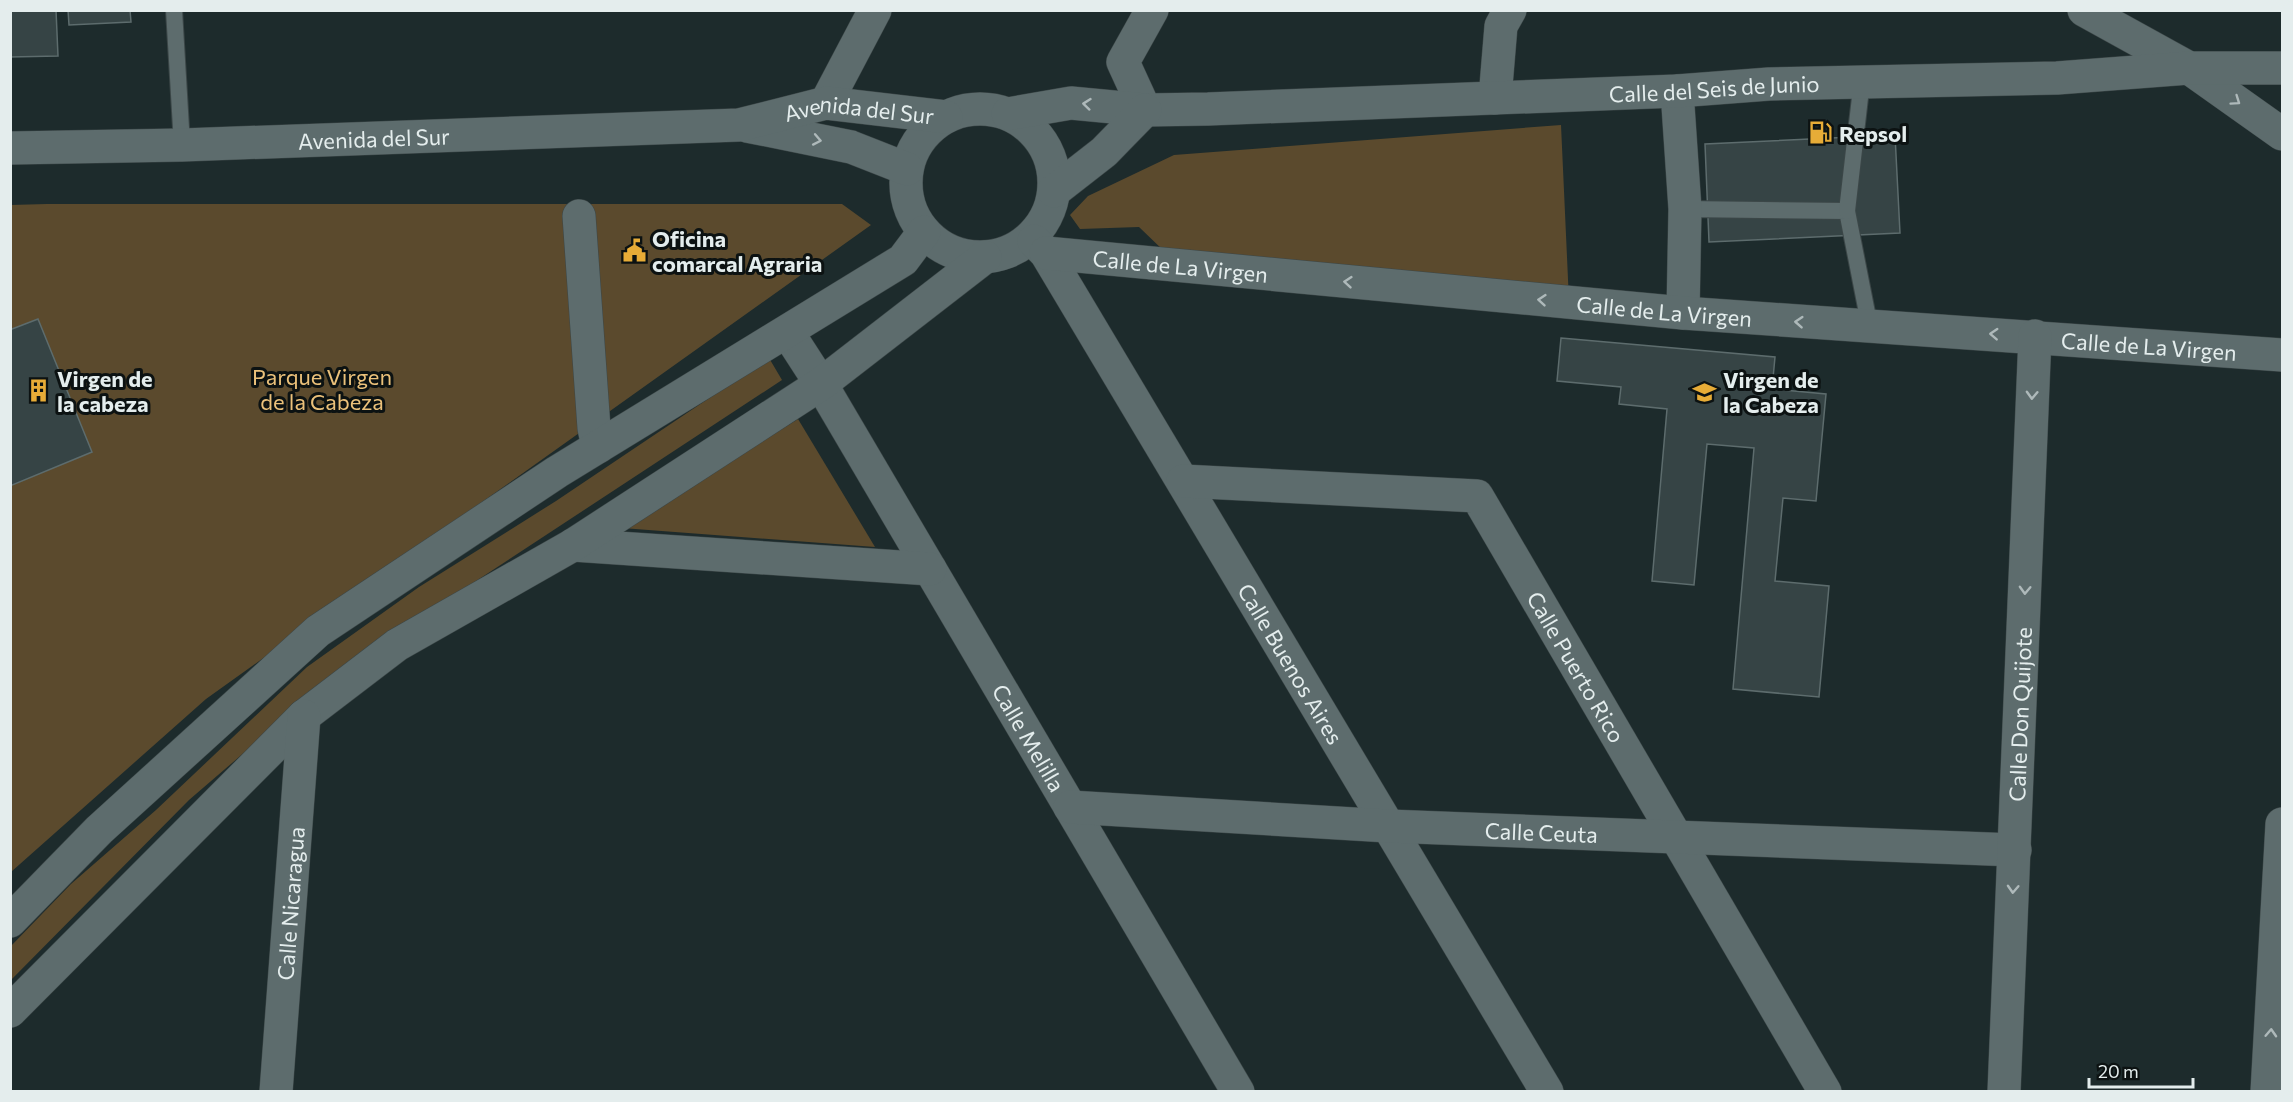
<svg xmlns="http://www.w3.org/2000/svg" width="2293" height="1102" viewBox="0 0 2293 1102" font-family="Commissioner,sans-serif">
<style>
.green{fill:#5b4a2d}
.building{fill:#364445;stroke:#5d6c6d;stroke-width:1.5}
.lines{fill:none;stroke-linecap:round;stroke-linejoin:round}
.service-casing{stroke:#3c4748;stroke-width:18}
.minor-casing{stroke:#3c4748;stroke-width:34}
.service{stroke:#5d6c6d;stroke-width:16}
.minor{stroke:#5d6c6d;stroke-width:33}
.oneway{stroke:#aeb9ba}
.labels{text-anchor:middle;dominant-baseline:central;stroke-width:6;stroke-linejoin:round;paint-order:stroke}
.street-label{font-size:22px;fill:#e4eded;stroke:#0c1212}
.poi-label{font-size:22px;font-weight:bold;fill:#e4eded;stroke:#0c1212;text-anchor:start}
.park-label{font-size:22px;fill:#ebc17a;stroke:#0c1212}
</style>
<rect width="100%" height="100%" fill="#1d2b2c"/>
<!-- green -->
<g class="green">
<polygon points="1561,125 1569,301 1165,252 1139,227 1080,229 1070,215 1088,196 1174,155"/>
<polygon points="47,204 842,204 871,225 206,699 11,872 10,205"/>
<polygon points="769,358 782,380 339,671 189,800 11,980 11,946 71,884 156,810 307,667 419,587 556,501"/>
<polygon points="798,419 875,547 622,528"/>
</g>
<!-- building -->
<g class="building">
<polygon points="10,10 56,10 58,56 10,57"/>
<polygon points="68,10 130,10 131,22 69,25"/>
<polygon points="1895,135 1900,233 1709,242 1705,144"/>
<polygon points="38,319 92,452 10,486 10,326 12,329"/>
<polygon points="1561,338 1775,357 1772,389 1826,394 1816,501 1783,498 1775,581 1829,586 1819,697 1733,689 1754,448 1707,444 1694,585 1652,581 1667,409 1619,404 1621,387 1557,381"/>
</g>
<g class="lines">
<defs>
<g id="service">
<polyline points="174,10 182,145"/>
<polyline points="1685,209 1847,211 1870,328"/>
<polyline points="1847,211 1862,80"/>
</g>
<g id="minor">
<polyline points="2084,10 2189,68 2282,134"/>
<polyline points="1677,91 1685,209 1683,313"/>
<polyline points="1495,98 1501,26 1510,10"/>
<polyline points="826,103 875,10"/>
<circle cx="980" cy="183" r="74"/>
<polyline points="1145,110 1123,62 1152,10"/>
<path id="s1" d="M 1008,114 L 1071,103 L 1145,110 L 1208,109 L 1677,91 L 1769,84 L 2057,78 L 2189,68 L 2282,68"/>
<polyline points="747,126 851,147 907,169"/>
<path id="s2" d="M 10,148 L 182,145 L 739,125 L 826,103 L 946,117"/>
<polyline points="1054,191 1104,152 1145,110"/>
<polyline points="579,216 594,428 598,447"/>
<path id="s3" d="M 1034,241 L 1046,253 L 1547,1092"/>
<path id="s4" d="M 1046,253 L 1683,313 L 2282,355"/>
<path id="s5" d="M 788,333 L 821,384 L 1238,1092"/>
<path id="s6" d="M 1183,481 L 1477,496 L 1825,1092"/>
<polyline points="573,545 930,569"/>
<path id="s7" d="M 1070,807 L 1388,826 L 2015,850"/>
<polyline points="10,921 99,830 318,631 557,472 903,260 924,232"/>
<polyline points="10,1011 304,716 397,645 573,545 821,384 985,257"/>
<path id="s8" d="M 276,1092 L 304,716"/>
<path id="s9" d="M 2004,1092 L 2035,336"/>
<polyline points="2267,1092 2282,824"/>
</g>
</defs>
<!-- service casing -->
<use href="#service" class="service-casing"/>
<!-- minor casing -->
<use href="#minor" class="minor-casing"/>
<!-- service -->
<use href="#service" class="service"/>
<!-- minor -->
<use href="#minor" class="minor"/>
</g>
<!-- one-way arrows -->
<defs><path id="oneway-chevron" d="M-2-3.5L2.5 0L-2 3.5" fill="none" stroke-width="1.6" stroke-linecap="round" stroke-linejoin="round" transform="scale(1.5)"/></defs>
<g class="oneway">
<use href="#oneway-chevron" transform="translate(2236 101) rotate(35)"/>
<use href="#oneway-chevron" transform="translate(1087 104) rotate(-174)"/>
<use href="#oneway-chevron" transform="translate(817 140) rotate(11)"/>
<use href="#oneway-chevron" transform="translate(1348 282) rotate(-175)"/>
<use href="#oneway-chevron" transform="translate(1542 300) rotate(-175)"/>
<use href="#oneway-chevron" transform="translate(1799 322) rotate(-176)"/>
<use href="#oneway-chevron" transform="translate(1994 334) rotate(-177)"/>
<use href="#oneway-chevron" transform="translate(2032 395) rotate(92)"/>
<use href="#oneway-chevron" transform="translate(2025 590) rotate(92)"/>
<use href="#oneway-chevron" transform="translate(2013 889) rotate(93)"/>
<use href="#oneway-chevron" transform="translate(2271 1033) rotate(-87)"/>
</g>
<!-- icons -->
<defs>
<symbol id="fuel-bare" viewBox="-9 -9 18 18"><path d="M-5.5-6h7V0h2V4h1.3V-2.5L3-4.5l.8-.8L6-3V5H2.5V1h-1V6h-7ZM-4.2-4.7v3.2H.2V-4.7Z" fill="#e7ac37" stroke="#0c1212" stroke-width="2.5" paint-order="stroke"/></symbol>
<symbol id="civic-bare" viewBox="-9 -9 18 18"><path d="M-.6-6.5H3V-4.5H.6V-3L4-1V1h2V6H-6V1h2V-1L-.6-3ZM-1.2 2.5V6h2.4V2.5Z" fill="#e7ac37" stroke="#0c1212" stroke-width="2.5" paint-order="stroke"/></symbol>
<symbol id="building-bare" viewBox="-9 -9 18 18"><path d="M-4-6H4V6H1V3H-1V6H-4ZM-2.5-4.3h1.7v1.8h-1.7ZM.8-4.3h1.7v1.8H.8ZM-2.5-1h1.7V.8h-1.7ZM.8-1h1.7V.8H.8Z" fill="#e7ac37" stroke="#0c1212" stroke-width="2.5" paint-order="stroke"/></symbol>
<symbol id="school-bare" viewBox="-9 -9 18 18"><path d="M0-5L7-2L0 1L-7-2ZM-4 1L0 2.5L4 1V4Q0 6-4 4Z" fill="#e7ac37" stroke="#0c1212" stroke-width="2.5" paint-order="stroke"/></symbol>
</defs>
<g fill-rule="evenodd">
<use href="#fuel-bare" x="1804" y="116" width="33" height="33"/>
<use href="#civic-bare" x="618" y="234" width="33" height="33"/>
<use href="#building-bare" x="22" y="374" width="33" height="33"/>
<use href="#school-bare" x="1688" y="376" width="33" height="33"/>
</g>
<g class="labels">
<!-- street labels -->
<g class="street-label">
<text stroke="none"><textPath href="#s1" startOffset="708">Calle del Seis de Junio</textPath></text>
<text stroke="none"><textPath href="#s2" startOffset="852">Avenida del Sur</textPath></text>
<text stroke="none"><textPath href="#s2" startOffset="364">Avenida del Sur</textPath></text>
<text stroke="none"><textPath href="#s4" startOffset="135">Calle de La Virgen</textPath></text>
<text stroke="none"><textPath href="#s4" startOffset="621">Calle de La Virgen</textPath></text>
<text stroke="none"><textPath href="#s4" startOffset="1107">Calle de La Virgen</textPath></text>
<text stroke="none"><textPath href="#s3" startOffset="495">Calle Buenos Aires</textPath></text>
<text stroke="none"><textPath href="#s6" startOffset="492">Calle Puerto Rico</textPath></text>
<text stroke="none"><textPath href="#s9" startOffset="378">Calle Don Quijote</textPath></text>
<text stroke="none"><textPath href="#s5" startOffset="471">Calle Melilla</textPath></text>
<text stroke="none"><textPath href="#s7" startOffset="472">Calle Ceuta</textPath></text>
<text stroke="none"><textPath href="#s8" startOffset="189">Calle Nicaragua</textPath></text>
</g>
<!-- poi labels -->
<g class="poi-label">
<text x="1839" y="133">Repsol</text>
<text x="652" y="238">Oficina<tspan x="652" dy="25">comarcal Agraria</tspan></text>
<text x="57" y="378">Virgen de<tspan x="57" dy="25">la cabeza</tspan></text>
<text x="1723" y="379">Virgen de<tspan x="1723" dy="25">la Cabeza</tspan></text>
</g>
<!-- park labels -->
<g class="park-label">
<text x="322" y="376">Parque Virgen<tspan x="322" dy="25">de la Cabeza</tspan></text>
</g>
</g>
<!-- border -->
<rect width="2293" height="1102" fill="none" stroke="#e4eded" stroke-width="24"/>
<!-- scale -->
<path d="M2089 1078v9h104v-9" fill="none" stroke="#e4eded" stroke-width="3"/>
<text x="2098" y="1078" font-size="18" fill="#e4eded" stroke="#0c1212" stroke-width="4.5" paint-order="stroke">20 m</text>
</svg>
